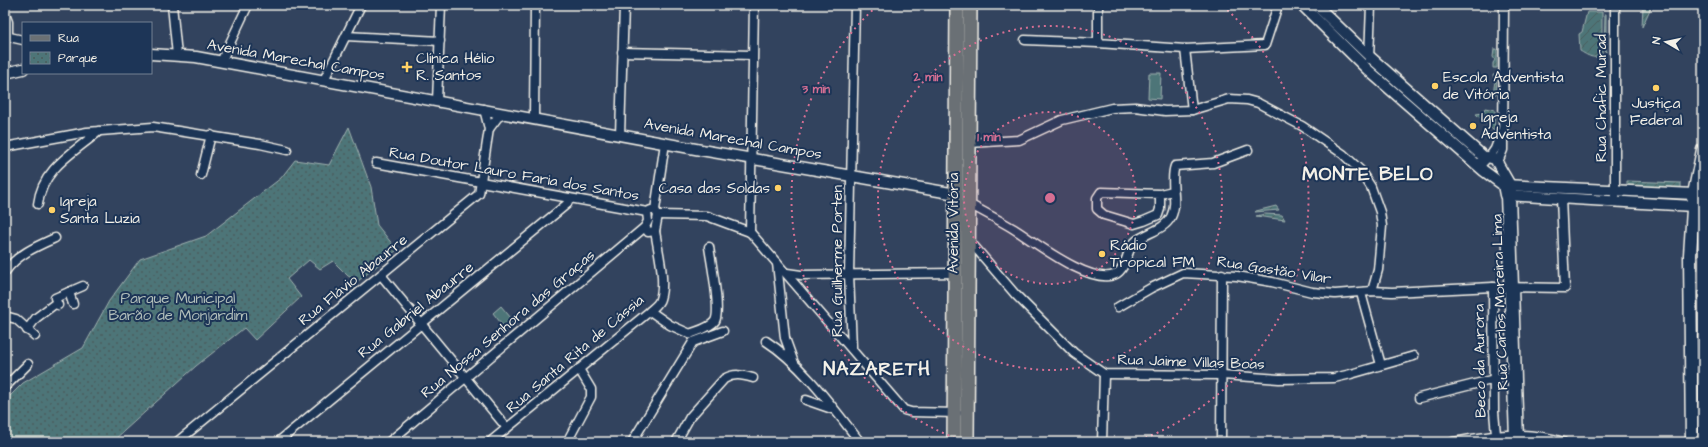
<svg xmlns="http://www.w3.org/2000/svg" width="1708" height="447" viewBox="0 0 1708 447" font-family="'Architects Daughter',sans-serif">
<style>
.park{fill:url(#park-dots);stroke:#a1b3b0}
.garden{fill:url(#garden-furrows);stroke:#a1b3b0}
.pitch{fill:#4e7578;stroke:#a1b3b0}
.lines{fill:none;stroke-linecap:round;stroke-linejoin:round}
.minor-casing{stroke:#f4f1e8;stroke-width:11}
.tertiary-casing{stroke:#f4f1e8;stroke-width:13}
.secondary-casing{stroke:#f4f1e8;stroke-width:15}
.primary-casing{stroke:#f4f1e8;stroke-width:16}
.minor{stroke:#1d3557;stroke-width:8}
.tertiary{stroke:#1d3557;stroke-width:10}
.secondary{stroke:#1d3557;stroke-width:12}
.primary{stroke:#6b7074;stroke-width:13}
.ring{fill:none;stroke:#d66f93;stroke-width:2;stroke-dasharray:2 4}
.poi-dot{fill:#ffd166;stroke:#1d3557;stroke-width:1.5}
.labels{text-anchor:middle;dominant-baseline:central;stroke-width:4;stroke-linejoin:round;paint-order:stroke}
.poi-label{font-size:15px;fill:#f4f1e8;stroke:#1d3557;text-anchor:start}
.street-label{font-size:15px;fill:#f4f1e8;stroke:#1d3557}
.park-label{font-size:15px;fill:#b2bfbb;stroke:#1d3557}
.district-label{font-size:19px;font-weight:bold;letter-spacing:1px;fill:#f4f1e8;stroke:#1d3557}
.centre{fill:#d66f93;stroke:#1d3557;stroke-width:2}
.ring-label{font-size:12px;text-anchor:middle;font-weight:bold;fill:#d66f93;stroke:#1d3557;stroke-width:4;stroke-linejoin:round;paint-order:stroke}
</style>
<defs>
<pattern id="park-dots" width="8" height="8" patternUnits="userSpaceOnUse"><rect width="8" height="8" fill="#4e7578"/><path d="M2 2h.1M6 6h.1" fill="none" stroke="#4b5c5c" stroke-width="1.8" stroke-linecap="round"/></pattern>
<pattern id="garden-furrows" width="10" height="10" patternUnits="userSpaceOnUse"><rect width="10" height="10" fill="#4e7578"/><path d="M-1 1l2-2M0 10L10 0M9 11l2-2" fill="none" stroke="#4b5c5c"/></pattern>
</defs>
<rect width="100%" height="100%" fill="#32435e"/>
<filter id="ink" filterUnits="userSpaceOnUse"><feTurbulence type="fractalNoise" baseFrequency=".025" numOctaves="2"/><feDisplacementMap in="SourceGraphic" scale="8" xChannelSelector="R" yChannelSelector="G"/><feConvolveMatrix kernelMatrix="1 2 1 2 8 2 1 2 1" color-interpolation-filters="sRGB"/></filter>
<g filter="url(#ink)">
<!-- park -->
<polygon class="park" points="349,127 371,187 377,225 397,250 358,281 348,276 333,261 320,269 309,260 287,279 301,297 255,340 244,328 196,366 114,440 116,442 5,442 5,401 23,383 83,348 109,301 140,259 206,236 281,178 295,160 329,165"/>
<!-- garden -->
<g class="garden">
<polygon points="1643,5 1652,5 1642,27"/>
<path d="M 1587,12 L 1602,12 L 1602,54 C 1595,61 1587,55 1580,51 L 1579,34 L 1582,32 Z"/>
<polygon points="1605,14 1606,14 1606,52 1604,50"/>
<polygon points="1494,49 1497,49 1497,68 1493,68 1493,63 1495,60 1493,57"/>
<polygon points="1493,75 1497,75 1496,94 1493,94 1495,81"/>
<polygon points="1485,108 1495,110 1494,131 1476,114 1483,113"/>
<polygon points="1627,181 1681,183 1681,188 1627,186"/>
<polygon points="1276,206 1279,210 1255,212 1256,211"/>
<polygon points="1265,214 1282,215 1285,220 1256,216"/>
</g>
<!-- pitch -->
<g class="pitch">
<polygon points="1149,73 1161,73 1160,99 1148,98"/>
<polygon points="501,306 516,324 507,331 493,313"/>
</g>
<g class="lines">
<defs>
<g id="minor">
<polyline points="172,5 177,55"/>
<polyline points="1098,5 1098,43 1185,49 1265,45 1278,5"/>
<polyline points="5,14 8,22 8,37"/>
<polyline points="5,36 23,40"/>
<polyline points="346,36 440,41"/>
<polyline points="1025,40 1098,43"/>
<polyline points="1185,49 1192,110"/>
<polyline points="622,52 752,55"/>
<polyline points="1369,59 1371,5"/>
<polyline points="221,62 248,5"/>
<polyline points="324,80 361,5"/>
<polyline points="437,101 441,5"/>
<polyline points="534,118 535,5"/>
<polyline points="489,129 498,117 505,114"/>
<polyline points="620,135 624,5"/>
<polyline points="969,143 1019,140 1062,120 1112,108 1135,107 1165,111 1192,110 1229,99 1247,100 1258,103 1302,126 1343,154 1360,170 1371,187 1380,212 1382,226 1378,270 1372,291"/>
<polyline points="5,147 87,132 153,127 260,144 287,150"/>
<polyline points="1490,156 1495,149 1501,133"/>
<polyline points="1498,162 1503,150 1504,5"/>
<polyline points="376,163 647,212"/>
<polyline points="201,175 211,135"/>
<polyline points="1160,194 1160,209 1158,215 1144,221 1134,224 1104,215 1097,209 1097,198 1101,192 1160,194 1173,191"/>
<polyline points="1505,195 1514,437"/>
<polyline points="1511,195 1519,442"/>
<polyline points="1615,196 1615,5"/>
<path d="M 38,204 C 42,168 75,152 99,131"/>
<path d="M 969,204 C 984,212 999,220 1014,229 C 1035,242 1092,287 1116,274 C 1128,267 1126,248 1136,241 C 1148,232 1164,230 1171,217 C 1179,201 1169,182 1175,166 L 1213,163 L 1248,150"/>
<polygon points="651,210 655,210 658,215 655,231 648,232 645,227 648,221 647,212"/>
<polyline points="655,210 665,143"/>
<polyline points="658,215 707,216 750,232 904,410 911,412 957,413"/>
<polyline points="750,232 754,5"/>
<polyline points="968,239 1015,294 1074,353 1104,374 1222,375 1279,379 1334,378 1351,374 1414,356"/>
<polyline points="777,263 785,338 794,363"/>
<path d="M 5,272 C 16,255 37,246 55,238"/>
<polyline points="787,273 801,275 955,273"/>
<polyline points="381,275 507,428"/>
<polyline points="1493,287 1494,412 1496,434"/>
<polyline points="69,292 73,304"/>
<polyline points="1361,293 1381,365"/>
<polyline points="58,305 55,298 83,286"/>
<polyline points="1118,307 1151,288 1183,273 1237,276 1272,282 1312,292 1335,294 1372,291 1392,292 1493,287 1565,288 1561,198"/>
<polyline points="650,311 670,325 690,334"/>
<polyline points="5,316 16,319 35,336"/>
<polyline points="27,330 36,318 56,303"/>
<path d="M 690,334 C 697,331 710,328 715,321 C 721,310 711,261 709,247"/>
<path d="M 766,341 C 802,364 834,409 860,442"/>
<polyline points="852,348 849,274 855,5"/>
<polyline points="5,387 28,364"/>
<polyline points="1419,398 1495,379 1511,378"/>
<polyline points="806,400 832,409"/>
<polyline points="177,442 479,194 489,129 484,109"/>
<polyline points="278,442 567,204 569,198"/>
<polyline points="389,442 645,227"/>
<path d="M 490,442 L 650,311 C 653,308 659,304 660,299 C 666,281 658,250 655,231"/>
<polyline points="567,442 591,397 591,389 579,369"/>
<polyline points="632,442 693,342 723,331"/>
<path d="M 676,442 L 690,417 L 724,379 C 734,373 742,375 753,378"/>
<polyline points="1102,442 1104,374"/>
<polyline points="1221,442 1222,274"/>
<path d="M 1453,442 C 1491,435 1526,430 1563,442"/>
</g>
<g id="tertiary">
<polyline points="1302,5 1368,70 1484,171 1503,185 1505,195 1693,206"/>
<polyline points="1316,5 1369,56 1485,158"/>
<polyline points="151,54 196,57 701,150 956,194"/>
<polyline points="5,73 23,69"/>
<polyline points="1481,163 1487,157 1495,159 1510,185 1511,191"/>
<polyline points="1503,185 1694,194"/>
</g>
<g id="secondary">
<polyline points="1694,194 1703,208"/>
<polyline points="1692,442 1690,255 1694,194 1703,150"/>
</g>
<g id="primary">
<polyline points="954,442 957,5"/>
<polyline points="967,442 970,5"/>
</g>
</defs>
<!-- minor casing -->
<use href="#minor" class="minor-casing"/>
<!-- tertiary casing -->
<use href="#tertiary" class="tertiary-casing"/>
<!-- secondary casing -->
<use href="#secondary" class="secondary-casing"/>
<!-- primary casing -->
<use href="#primary" class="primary-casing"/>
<!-- minor -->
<use href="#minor" class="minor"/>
<!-- tertiary -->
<use href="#tertiary" class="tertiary"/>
<!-- secondary -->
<use href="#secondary" class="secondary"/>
<!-- primary -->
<use href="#primary" class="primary"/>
</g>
</g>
<!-- distance rings -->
<circle cx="1050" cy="198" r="86" fill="#d66f93" fill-opacity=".12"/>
<g class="ring">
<circle cx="1050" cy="198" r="86"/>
<circle cx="1050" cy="198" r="172"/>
<path d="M966 442A258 258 0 0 1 877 6M1223 6A258 258 0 0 1 1134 442"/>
</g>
<!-- markers -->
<g class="poi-dot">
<path d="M405 61h4v4h4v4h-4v4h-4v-4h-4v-4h4z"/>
<circle cx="1435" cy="86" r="4"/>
<circle cx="1656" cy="88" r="4"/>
<circle cx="1473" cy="126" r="4"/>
<circle cx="778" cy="188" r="4"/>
<circle cx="52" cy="210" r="4"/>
<circle cx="1102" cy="254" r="4"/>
</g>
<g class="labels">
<!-- poi labels -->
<g class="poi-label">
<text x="416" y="58">Clínica Hélio<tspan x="416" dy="17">R. Santos</tspan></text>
<text x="1443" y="77">Escola Adventista<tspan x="1443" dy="17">de Vitória</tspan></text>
<text x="1656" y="103" text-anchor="middle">Justiça<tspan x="1656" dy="17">Federal</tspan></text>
<text x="1481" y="117">Igreja<tspan x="1481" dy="17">Adventista</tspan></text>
<text x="770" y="188" text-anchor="end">Casa das Soldas</text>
<text x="60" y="201">Igreja<tspan x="60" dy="17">Santa Luzia</tspan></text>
<text x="1110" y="245">Rádio<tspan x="1110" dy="17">Tropical FM</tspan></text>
</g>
<!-- street labels -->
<g class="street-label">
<text transform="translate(296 60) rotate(10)">Avenida Marechal Campos</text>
<text transform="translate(1601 98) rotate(-90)">Rua Chafic Murad</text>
<text transform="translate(733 139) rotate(10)">Avenida Marechal Campos</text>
<text transform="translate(514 174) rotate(10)">Rua Doutor Lauro Faria dos Santos</text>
<text transform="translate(953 223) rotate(-90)">Avenida Vitória</text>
<text transform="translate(837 261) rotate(-90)">Rua Guilherme Porten</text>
<text transform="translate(1274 270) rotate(9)">Rua Gastão Vilar</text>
<text transform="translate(353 280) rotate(-39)">Rua Flávio Abaurre</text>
<text transform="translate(1500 302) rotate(-92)">Rua Carlos Moreira Lima</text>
<text transform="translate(416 310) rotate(-39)">Rua Gabriel Abaurre</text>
<text transform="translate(508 324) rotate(-40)">Rua Nossa Senhora das Graças</text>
<text transform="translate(575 354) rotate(-40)">Rua Santa Rita de Cássia</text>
<text transform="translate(1480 361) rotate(-91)">Beco da Aurora</text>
<text transform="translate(1191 362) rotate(2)">Rua Jaime Villas Boas</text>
</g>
<!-- park labels -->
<g class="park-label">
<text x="178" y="298">Parque Municipal<tspan x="178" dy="17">Barão de Monjardim</tspan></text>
</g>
<!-- district labels -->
<g class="district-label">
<text x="1368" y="174">MONTE BELO</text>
<text x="877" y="369">NAZARETH</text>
</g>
</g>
<circle cx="1050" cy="198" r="6" class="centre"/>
<g class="ring-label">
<text x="928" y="81">2 min</text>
<text x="816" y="93">3 min</text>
<text x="989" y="141">1 min</text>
</g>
<!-- margin -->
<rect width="1708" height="447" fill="none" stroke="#1d3557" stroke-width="20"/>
<rect x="10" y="10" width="1688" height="427" fill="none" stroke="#f4f1e8" stroke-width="1.5" filter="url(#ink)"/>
<!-- legend -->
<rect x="22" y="22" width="130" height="52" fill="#1d3557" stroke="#738091"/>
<rect x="30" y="35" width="20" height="6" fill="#6b7074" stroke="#738091"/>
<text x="58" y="42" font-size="12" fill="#f4f1e8">Rua</text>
<rect x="30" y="52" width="20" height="12" fill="url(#park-dots)" stroke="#738091"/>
<text x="58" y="62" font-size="12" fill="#f4f1e8">Parque</text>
<!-- north arrow -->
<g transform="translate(1666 42) rotate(279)" stroke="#1d3557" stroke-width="3" paint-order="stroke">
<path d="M0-3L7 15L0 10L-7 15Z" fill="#f4f1e8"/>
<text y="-6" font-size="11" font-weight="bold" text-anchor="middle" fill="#f4f1e8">N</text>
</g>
</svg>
